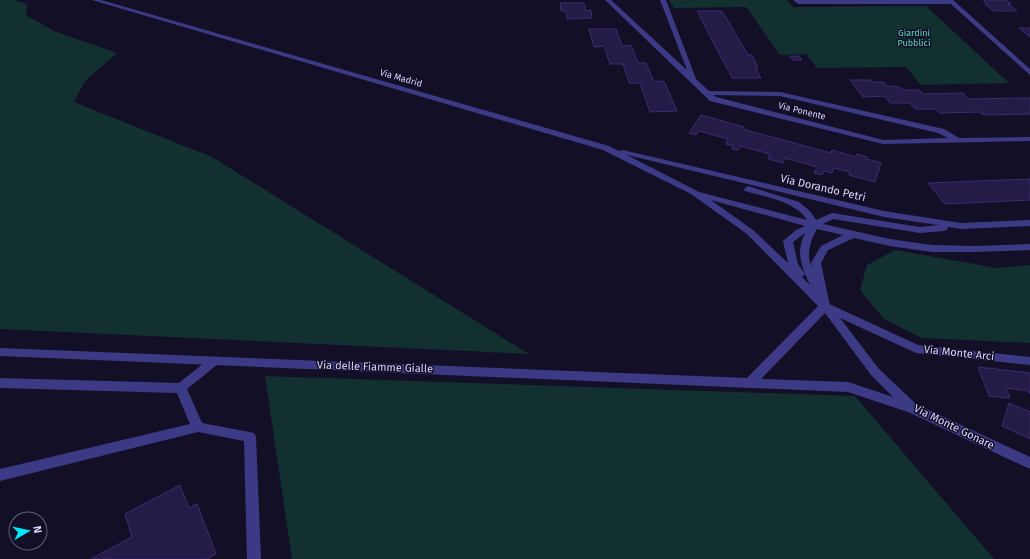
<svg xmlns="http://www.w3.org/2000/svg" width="1030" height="559" viewBox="0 0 1030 559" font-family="'Fira Sans',sans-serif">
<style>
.green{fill:#12302f}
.building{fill:#241b47;stroke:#3b2d73}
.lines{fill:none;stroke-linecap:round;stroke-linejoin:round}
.service{fill:#3d3a85;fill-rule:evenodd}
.minor{fill:#3d3a85;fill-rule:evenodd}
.tertiary{fill:#3d3a85;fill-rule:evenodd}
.labels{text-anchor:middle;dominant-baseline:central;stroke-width:3;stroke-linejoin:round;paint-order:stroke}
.far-park-label{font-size:9px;fill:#5fe0c0;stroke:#130f26}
.far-street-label{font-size:9px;fill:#d9d4ff;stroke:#130f26}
.street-label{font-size:11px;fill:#d9d4ff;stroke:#130f26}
</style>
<rect width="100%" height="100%" fill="#130f26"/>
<!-- green -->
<g class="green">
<polygon points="0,0 14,0 27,4 26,15 54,31 117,53 85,81 74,102 212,157 529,354 0,329"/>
<polygon points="669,0 787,0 793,7 926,6 1009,83 921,85 906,67 817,68 806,54 780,55 746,7 674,8"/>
<polygon points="895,250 997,268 1030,265 1030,343 922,338 884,319 860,290 867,265"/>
<polygon points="265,376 855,396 994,559 292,559"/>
</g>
<!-- building -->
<g class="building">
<polygon points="983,0 1006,0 1011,4 1008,4 1017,11 994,11 985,4 987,4"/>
<polygon points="560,3 584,3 586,11 591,10 592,18 567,19 566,11 561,11"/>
<polygon points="697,11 722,11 748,55 752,55 758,68 755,68 761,78 732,78"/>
<polygon points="1019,28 1030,28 1030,37"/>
<polygon points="589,29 616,29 622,46 631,45 638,63 646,63 654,82 664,81 677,111 650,112 640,83 629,83 623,64 610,64 604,46 594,47"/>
<polygon points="790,56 799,56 802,60 793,60"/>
<polygon points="850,80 871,80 873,82 884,82 888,87 896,86 905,90 919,90 923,94 963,93 968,99 1030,98 1030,114 983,115 981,112 940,113 936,109 915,109 910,103 890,103 885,96 863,97"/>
<polygon points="701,115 744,127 742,129 831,153 832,150 856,157 857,154 867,157 867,159 881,163 875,182 849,175 850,172 834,168 832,173 824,171 822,175 814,173 817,167 785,158 783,163 768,159 770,154 740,146 738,150 732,149 733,146 726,144 728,139 699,131 696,135 689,133"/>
<polygon points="1030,179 1030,200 945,204 928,183"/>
<polygon points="978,367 1030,373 1030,394 1028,391 1006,388 1010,398 989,396"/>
<polygon points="1009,403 1030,412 1030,439 1002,426"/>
<polygon points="180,485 189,508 197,504 216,554 207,559 91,559 132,537 125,514"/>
</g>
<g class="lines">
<!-- service -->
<polygon class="service" points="214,357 218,358 220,361 218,364 187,389 202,423 250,432 254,433 256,437 261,559 247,559 244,441 198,432 0,481 0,469 190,424 177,393 0,388 0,378 179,383 210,358"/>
<!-- minor -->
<g class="minor">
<path d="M 605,0 L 611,0 L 687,70 L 660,0 L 666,0 L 696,79 L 709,91 L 780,92 L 944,129 L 959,138 L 1030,137 L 1030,141 L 883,144 L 710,101 ZM 713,95 L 780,96 L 938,133 L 948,138 L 883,140 L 716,97 Z"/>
<polygon points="793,0 953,0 1030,69 1030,75 951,4 798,4"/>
<path d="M 825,302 L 918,345 L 1030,357 L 1030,365 L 916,353 L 840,318 L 879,369 L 916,404 L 1030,457 L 1030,469 L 908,412 L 848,392 L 0,356 L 0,348 L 747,378 L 821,303 ZM 825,313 L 871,375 L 893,397 L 848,382 L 761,379 Z"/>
</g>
<!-- tertiary -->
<path class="tertiary" d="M 92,0 L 101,0 L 609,146 L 619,151 L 623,150 L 884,211 L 961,223 L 1030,220 L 1030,226 L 961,229 L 948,227 L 947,230 L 944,231 L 920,233 L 833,219 L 823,224 L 890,239 L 932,245 L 974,246 L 1030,244 L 1030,250 L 974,252 L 932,252 L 890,246 L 854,238 L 828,250 L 821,263 L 830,306 L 829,309 L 821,309 L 747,234 L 691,194 L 603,150 ZM 627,155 L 884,217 L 938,225 L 920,227 L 832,213 L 816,220 L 810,211 L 799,202 L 748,186 L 744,189 L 745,191 C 765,197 795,201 807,220 L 699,192 ZM 711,200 L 805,226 L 796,230 L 783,241 L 788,263 L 753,230 ZM 817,229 L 843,235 L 821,246 L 811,263 L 812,268 C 806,255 810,241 817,229 ZM 805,233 C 795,253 802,267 810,285 L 802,277 L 805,274 L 798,264 L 793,242 Z"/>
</g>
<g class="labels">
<!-- far-park labels -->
<g class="far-park-label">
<text x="914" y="33">Giardini<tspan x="914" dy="10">Pubblici</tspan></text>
</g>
<!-- far-street labels -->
<g class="far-street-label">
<text transform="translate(401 78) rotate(16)">Via Madrid</text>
<text transform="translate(802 111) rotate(14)">Via Ponente</text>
</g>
<!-- street labels -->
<g class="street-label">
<text transform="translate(823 188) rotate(13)">Via Dorando Petri</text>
<text transform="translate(959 353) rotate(6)">Via Monte Arci</text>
<text transform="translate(375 367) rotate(2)">Via delle Fiamme Gialle</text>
<text transform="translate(954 427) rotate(26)">Via Monte Gonare</text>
</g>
</g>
<!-- north arrow -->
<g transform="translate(28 531) rotate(81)"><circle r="19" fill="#130f26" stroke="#625e7d"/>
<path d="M0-3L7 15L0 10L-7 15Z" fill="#00e5ff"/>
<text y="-6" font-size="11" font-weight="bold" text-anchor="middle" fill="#d9d4ff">N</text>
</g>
</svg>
